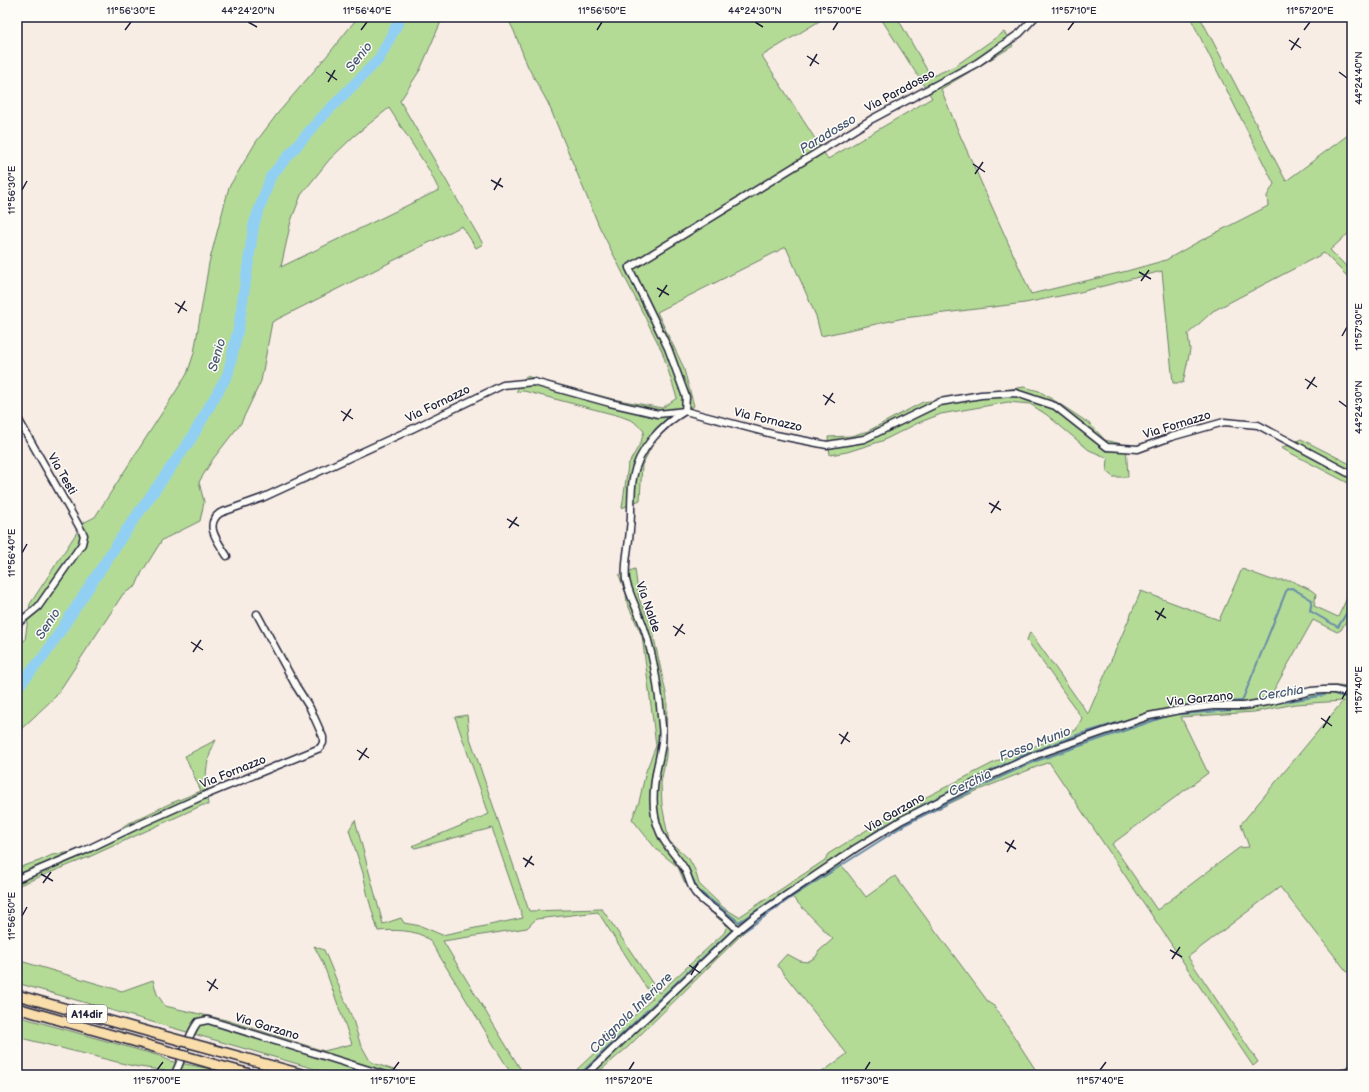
<svg xmlns="http://www.w3.org/2000/svg" width="1369" height="1092" viewBox="0 0 1369 1092" font-family="'Balsamiq Sans',sans-serif">
<style>
.green{fill:#b4db96;stroke:#6b7e68;fill-rule:evenodd}
.lines{fill:none;stroke-linecap:round;stroke-linejoin:round}
.stream{stroke:#658aa9;stroke-width:2}
.river{stroke:#92d0f3;stroke-width:11}
.minor-casing{stroke:#22223b;stroke-width:9}
.major-casing{stroke:#22223b;stroke-width:11}
.highway-casing{stroke:#22223b;stroke-width:12}
.minor{stroke:#fdfcf7;stroke-width:6}
.major{stroke:#f9deab;stroke-width:8}
.highway{stroke:#f9deab;stroke-width:9}
.highway-bridge-casing{stroke:#22223b;stroke-width:12;stroke-linecap:butt}
.highway-bridge{stroke:#f9deab;stroke-width:9}
.ticks{fill:none;stroke:#22223b;stroke-width:1.5}
.labels{text-anchor:middle;dominant-baseline:central;stroke-width:3;stroke-linejoin:round;paint-order:stroke}
.shield{fill:#fdfcf7;stroke:#646373;stroke-width:1}
.shield-label{font-size:11px;font-weight:bold;fill:#22223b}
.street-label{font-size:12px;fill:#22223b;stroke:#fdfcf7}
.water-label{font-size:13px;font-style:italic;fill:#445672;stroke:#fdfcf7}
.neatline{fill:none;stroke:#22223b;stroke-width:1.5}
.ticks-label{font-size:10px;text-anchor:middle;fill:#22223b}
</style>
<rect width="100%" height="100%" fill="#f8ede4"/>
<filter id="ink" filterUnits="userSpaceOnUse"><feTurbulence type="fractalNoise" baseFrequency=".025" numOctaves="2"/><feDisplacementMap in="SourceGraphic" scale="8" xChannelSelector="R" yChannelSelector="G"/><feConvolveMatrix kernelMatrix="1 2 1 2 8 2 1 2 1" color-interpolation-filters="sRGB"/></filter>
<g filter="url(#ink)">
<!-- green -->
<g class="green">
<path d="M 358,17 L 443,17 L 420,70 L 400,101 L 483,244 L 476,248 L 462,226 L 272,322 L 261,381 L 241,423 L 213,459 L 199,482 L 204,502 L 200,521 L 162,540 L 142,572 L 136,586 L 123,594 L 56,696 L 17,733 L 17,647 L 25,640 L 30,604 L 83,523 L 95,517 L 187,374 L 194,353 L 209,263 L 229,187 L 256,142 L 278,113 L 331,51 ZM 389,108 L 429,170 L 439,190 L 281,267 L 291,221 L 301,195 L 329,160 L 354,136 Z"/>
<polygon points="507,17 826,17 762,56 828,159 932,98 880,17 897,17 931,77 955,66 1004,32 1013,46 941,89 959,133 1031,294 1127,271 1166,260 1196,243 1268,206 1267,196 1274,184 1190,17 1200,17 1286,181 1352,132 1352,230 1330,250 1352,272 1352,281 1324,253 1213,311 1188,334 1190,350 1183,383 1173,383 1162,271 1080,292 1025,303 904,318 821,336 816,316 786,247 657,312 683,366 694,406 666,419 642,465 640,500 622,508 628,465 641,442 644,431 633,421 620,416 524,391 516,392 526,376 613,399 662,408 677,398 662,351 599,226 548,103 528,67 514,31"/>
<polygon points="1024,387 1039,391 1066,408 1090,424 1105,440 1126,445 1128,477 1113,477 1107,472 1108,458 1089,450 1047,415 1030,404 1008,402 941,414 918,423 882,441 847,452 830,455 828,437 851,436 868,431 923,402"/>
<polygon points="1301,439 1352,465 1352,485 1281,448"/>
<path d="M 635,569 L 639,599 L 651,624 L 667,698 L 666,756 L 661,783 L 662,805 L 669,841 L 689,859 L 695,870 L 699,884 L 724,908 L 739,917 L 825,860 L 828,854 L 891,815 L 1001,759 L 1076,730 L 1082,718 L 1027,640 L 1030,632 L 1088,714 L 1141,591 L 1219,620 L 1242,569 L 1272,580 L 1290,580 L 1311,590 L 1316,594 L 1314,606 L 1338,617 L 1348,596 L 1352,598 L 1352,611 L 1341,630 L 1337,632 L 1313,620 L 1271,695 C 1299,694 1322,681 1352,688 L 1352,968 L 1348,973 L 1280,887 L 1188,957 L 1258,1062 L 1253,1066 L 1049,762 L 976,791 L 887,833 L 839,864 L 844,868 L 866,897 L 895,876 L 989,1003 L 994,1006 L 1039,1075 L 818,1075 L 847,1054 L 777,965 L 787,954 L 800,961 L 807,962 L 816,957 L 819,951 L 833,939 L 791,896 L 753,922 L 742,934 L 628,1047 L 595,1075 L 571,1075 L 653,998 L 598,912 L 536,919 L 527,928 L 443,941 L 524,1075 L 512,1075 L 434,947 C 432,944 430,941 428,939 C 416,929 392,930 378,931 L 368,897 L 363,873 L 349,830 L 355,820 L 383,924 L 401,918 L 404,923 L 421,926 L 442,935 L 523,918 L 492,828 L 415,848 L 412,846 L 489,814 L 455,717 L 467,715 L 469,735 L 529,911 L 602,909 L 659,993 L 724,933 L 727,926 L 698,901 L 684,881 L 678,867 L 656,849 L 632,819 L 639,802 L 646,771 L 656,746 L 652,713 L 642,636 L 627,603 L 626,594 L 619,575 ZM 1343,701 L 1241,824 L 1249,847 L 1239,848 L 1157,910 L 1112,844 L 1208,773 L 1181,717 L 1254,712 L 1295,704 Z"/>
<path d="M 216,740 C 204,763 205,780 208,805 L 203,805 L 89,857 L 17,886 L 17,868 L 39,861 L 52,855 L 98,848 L 125,825 L 169,804 L 201,791 L 185,756 Z"/>
<polygon points="314,946 324,950 353,1020 360,1043 370,1061 376,1064 409,1075 336,1075 17,983 17,960 122,991 153,980 157,994 165,1006 226,1020 324,1051 352,1044 323,963"/>
<polygon points="17,1016 160,1056 170,1061 206,1068 227,1075 171,1075 173,1072 133,1066 17,1037"/>
</g>
<g class="lines">
<!-- stream -->
<g class="stream">
<polyline points="631,262 637,260"/>
<polyline points="625,266 627,271"/>
<polyline points="1334,694 1352,699"/>
<polyline points="1261,706 1325,695"/>
<polyline points="863,840 881,828 927,803 1019,757 1080,734 1150,713 1189,705 1242,701 1287,589 1292,588 1312,600 1310,611 1338,627 1352,604"/>
<polyline points="688,869 698,890 739,922 809,876"/>
<polyline points="743,932 792,897 906,824 979,787 1036,761 1170,715 1245,709"/>
<polyline points="579,1075 731,931"/>
</g>
<!-- river -->
<polyline class="river" points="17,688 44,656 123,535 191,439 228,374 239,325 254,224 271,176 320,119 379,59 401,17"/>
<defs>
<g id="minor">
<polyline points="17,417 84,535 82,544 38,607 17,624"/>
<path d="M 227,556 C 219,543 203,525 220,513 L 262,498 L 414,428 L 503,385 L 534,382 L 610,403 L 658,414 L 685,411 L 776,435 L 827,445 L 864,439 L 940,402 L 981,395 L 1016,393 L 1055,406 L 1107,447 L 1138,449 L 1171,437 L 1224,422 L 1258,425 L 1352,475"/>
<polyline points="17,879 86,850 134,827 203,796 320,748 323,743 323,737 310,708 296,686 257,614"/>
<path d="M 738,930 C 733,925 728,920 723,916 C 715,909 704,903 697,895 C 690,888 689,876 684,868 C 676,855 664,845 659,830 C 651,811 653,788 657,768 C 660,754 664,740 662,726 C 660,698 654,658 645,631 C 640,614 630,598 626,580 C 624,564 629,546 630,529 C 632,513 630,495 633,478 C 638,450 661,425 685,411 L 686,397 L 668,348 L 629,268 L 872,119 L 977,63 L 1020,33 L 1035,17"/>
<path d="M 174,1075 C 184,1058 186,1037 198,1022 L 208,1020 L 385,1075"/>
<polyline points="586,1075 738,930 754,917 856,848 902,820 981,780 1036,755 1149,716 1180,710 1213,706 1244,706 1272,701 1311,691 1323,690 1335,690 1352,694"/>
</g>
<polyline id="major" points="1342,1075 1352,1070"/>
<g id="highway">
<polyline points="17,995 157,1034"/>
<polyline points="17,1008 154,1047"/>
<polyline points="219,1051 305,1075"/>
<polyline points="213,1064 254,1075"/>
</g>
</defs>
<!-- minor casing -->
<use href="#minor" class="minor-casing"/>
<!-- major casing -->
<use href="#major" class="major-casing"/>
<!-- highway casing -->
<use href="#highway" class="highway-casing"/>
<!-- minor -->
<use href="#minor" class="minor"/>
<!-- major -->
<use href="#major" class="major"/>
<!-- highway -->
<use href="#highway" class="highway"/>
<defs>
<g id="highway-bridge">
<polyline points="157,1034 219,1051"/>
<polyline points="154,1047 213,1064"/>
</g>
</defs>
<!-- highway-bridge casing -->
<use href="#highway-bridge" class="highway-bridge-casing"/>
<!-- highway-bridge -->
<use href="#highway-bridge" class="highway-bridge"/>
</g>
</g>
<!-- ticks -->
<path class="ticks" d="M 248,22 L 257,27M 755,22 L 763,27M 125,30 L 131,22M 361,30 L 367,22M 597,30 L 602,22M 833,30 L 838,22M 1068,30 L 1074,22M 1304,30 L 1310,22M 1289,40 L 1301,48M 1291,50 L 1299,38M 807,56 L 819,64M 810,66 L 817,54M 326,72 L 337,80M 1339,72 L 1347,78M 328,82 L 335,70M 973,164 L 985,172M 975,174 L 983,162M 491,180 L 503,187M 22,190 L 27,181M 494,190 L 501,178M 1139,272 L 1151,279M 1141,281 L 1149,270M 657,288 L 669,295M 659,297 L 667,285M 175,303 L 187,311M 178,313 L 185,301M 1342,336 L 1347,327M 1305,379 L 1317,387M 1307,389 L 1315,377M 823,395 L 835,403M 1339,401 L 1347,407M 825,405 L 833,393M 341,411 L 353,419M 343,421 L 351,409M 989,503 L 1001,510M 991,513 L 999,501M 507,519 L 519,526M 509,528 L 517,517M 22,553 L 27,544M 1155,611 L 1166,618M 1157,620 L 1164,608M 673,626 L 685,634M 675,636 L 683,624M 191,642 L 203,650M 193,652 L 201,640M 1342,699 L 1347,690M 1321,718 L 1332,726M 1323,728 L 1330,716M 839,734 L 850,742M 841,744 L 848,732M 357,750 L 369,758M 359,760 L 367,748M 1005,842 L 1016,849M 1007,852 L 1014,840M 523,858 L 534,865M 525,867 L 532,856M 41,874 L 53,881M 43,883 L 51,872M 22,916 L 27,907M 1170,950 L 1182,957M 1172,959 L 1180,947M 689,965 L 700,973M 691,975 L 698,963M 207,981 L 218,989M 209,991 L 216,979M 157,1070 L 163,1062M 393,1070 L 399,1062M 629,1070 L 634,1062M 865,1070 L 870,1062M 1100,1070 L 1106,1062"/>
<g class="labels">
<!-- shield labels -->
<rect class="shield" x="67" y="1005" width="40" height="18" rx="3"/>
<g class="shield-label">
<text x="87" y="1014">A14dir</text>
</g>
<!-- street labels -->
<g class="street-label">
<text transform="translate(900 91) rotate(-28)">Via Paradosso</text>
<text transform="translate(438 404) rotate(-26)">Via Fornazzo</text>
<text transform="translate(768 420) rotate(13)">Via Fornazzo</text>
<text transform="translate(1177 425) rotate(-17)">Via Fornazzo</text>
<text transform="translate(62 474) rotate(60)">Via Testi</text>
<text transform="translate(648 607) rotate(71)">Via Nalde</text>
<text transform="translate(1200 699) rotate(-6)">Via Garzano</text>
<text transform="translate(233 772) rotate(-22)">Via Fornazzo</text>
<text transform="translate(895 813) rotate(-30)">Via Garzano</text>
<text transform="translate(267 1027) rotate(17)">Via Garzano</text>
</g>
<!-- water labels -->
<g class="water-label">
<text transform="translate(359 57) rotate(-51)">Senio</text>
<text transform="translate(828 134) rotate(-31)">Paradosso</text>
<text transform="translate(217 355) rotate(-74)">Senio</text>
<text transform="translate(48 624) rotate(-57)">Senio</text>
<text transform="translate(1281 693) rotate(-9)">Cerchia</text>
<text transform="translate(1035 744) rotate(-21)">Fosso Munio</text>
<text transform="translate(970 783) rotate(-26)">Cerchia</text>
<text transform="translate(631 1013) rotate(-44)">Cotignola Inferiore</text>
</g>
</g>
<!-- margin -->
<rect width="1369" height="1092" fill="none" stroke="#fdfcf7" stroke-width="44"/>
<rect x="22" y="22" width="1325" height="1048" class="neatline"/>
<g class="ticks-label">
<text x="131" y="14">11°56'30"E</text>
<text x="248" y="14">44°24'20"N</text>
<text x="367" y="14">11°56'40"E</text>
<text x="602" y="14">11°56'50"E</text>
<text x="755" y="14">44°24'30"N</text>
<text x="838" y="14">11°57'00"E</text>
<text x="1074" y="14">11°57'10"E</text>
<text x="1310" y="14">11°57'20"E</text>
<text transform="translate(1358 78) rotate(-90)" y="4">44°24'40"N</text>
<text transform="translate(11 190) rotate(-90)" y="4">11°56'30"E</text>
<text transform="translate(1358 327) rotate(-90)" y="4">11°57'30"E</text>
<text transform="translate(1358 407) rotate(-90)" y="4">44°24'30"N</text>
<text transform="translate(11 553) rotate(-90)" y="4">11°56'40"E</text>
<text transform="translate(1358 690) rotate(-90)" y="4">11°57'40"E</text>
<text transform="translate(11 916) rotate(-90)" y="4">11°56'50"E</text>
<text x="157" y="1084">11°57'00"E</text>
<text x="393" y="1084">11°57'10"E</text>
<text x="629" y="1084">11°57'20"E</text>
<text x="865" y="1084">11°57'30"E</text>
<text x="1100" y="1084">11°57'40"E</text>
</g>
</svg>
